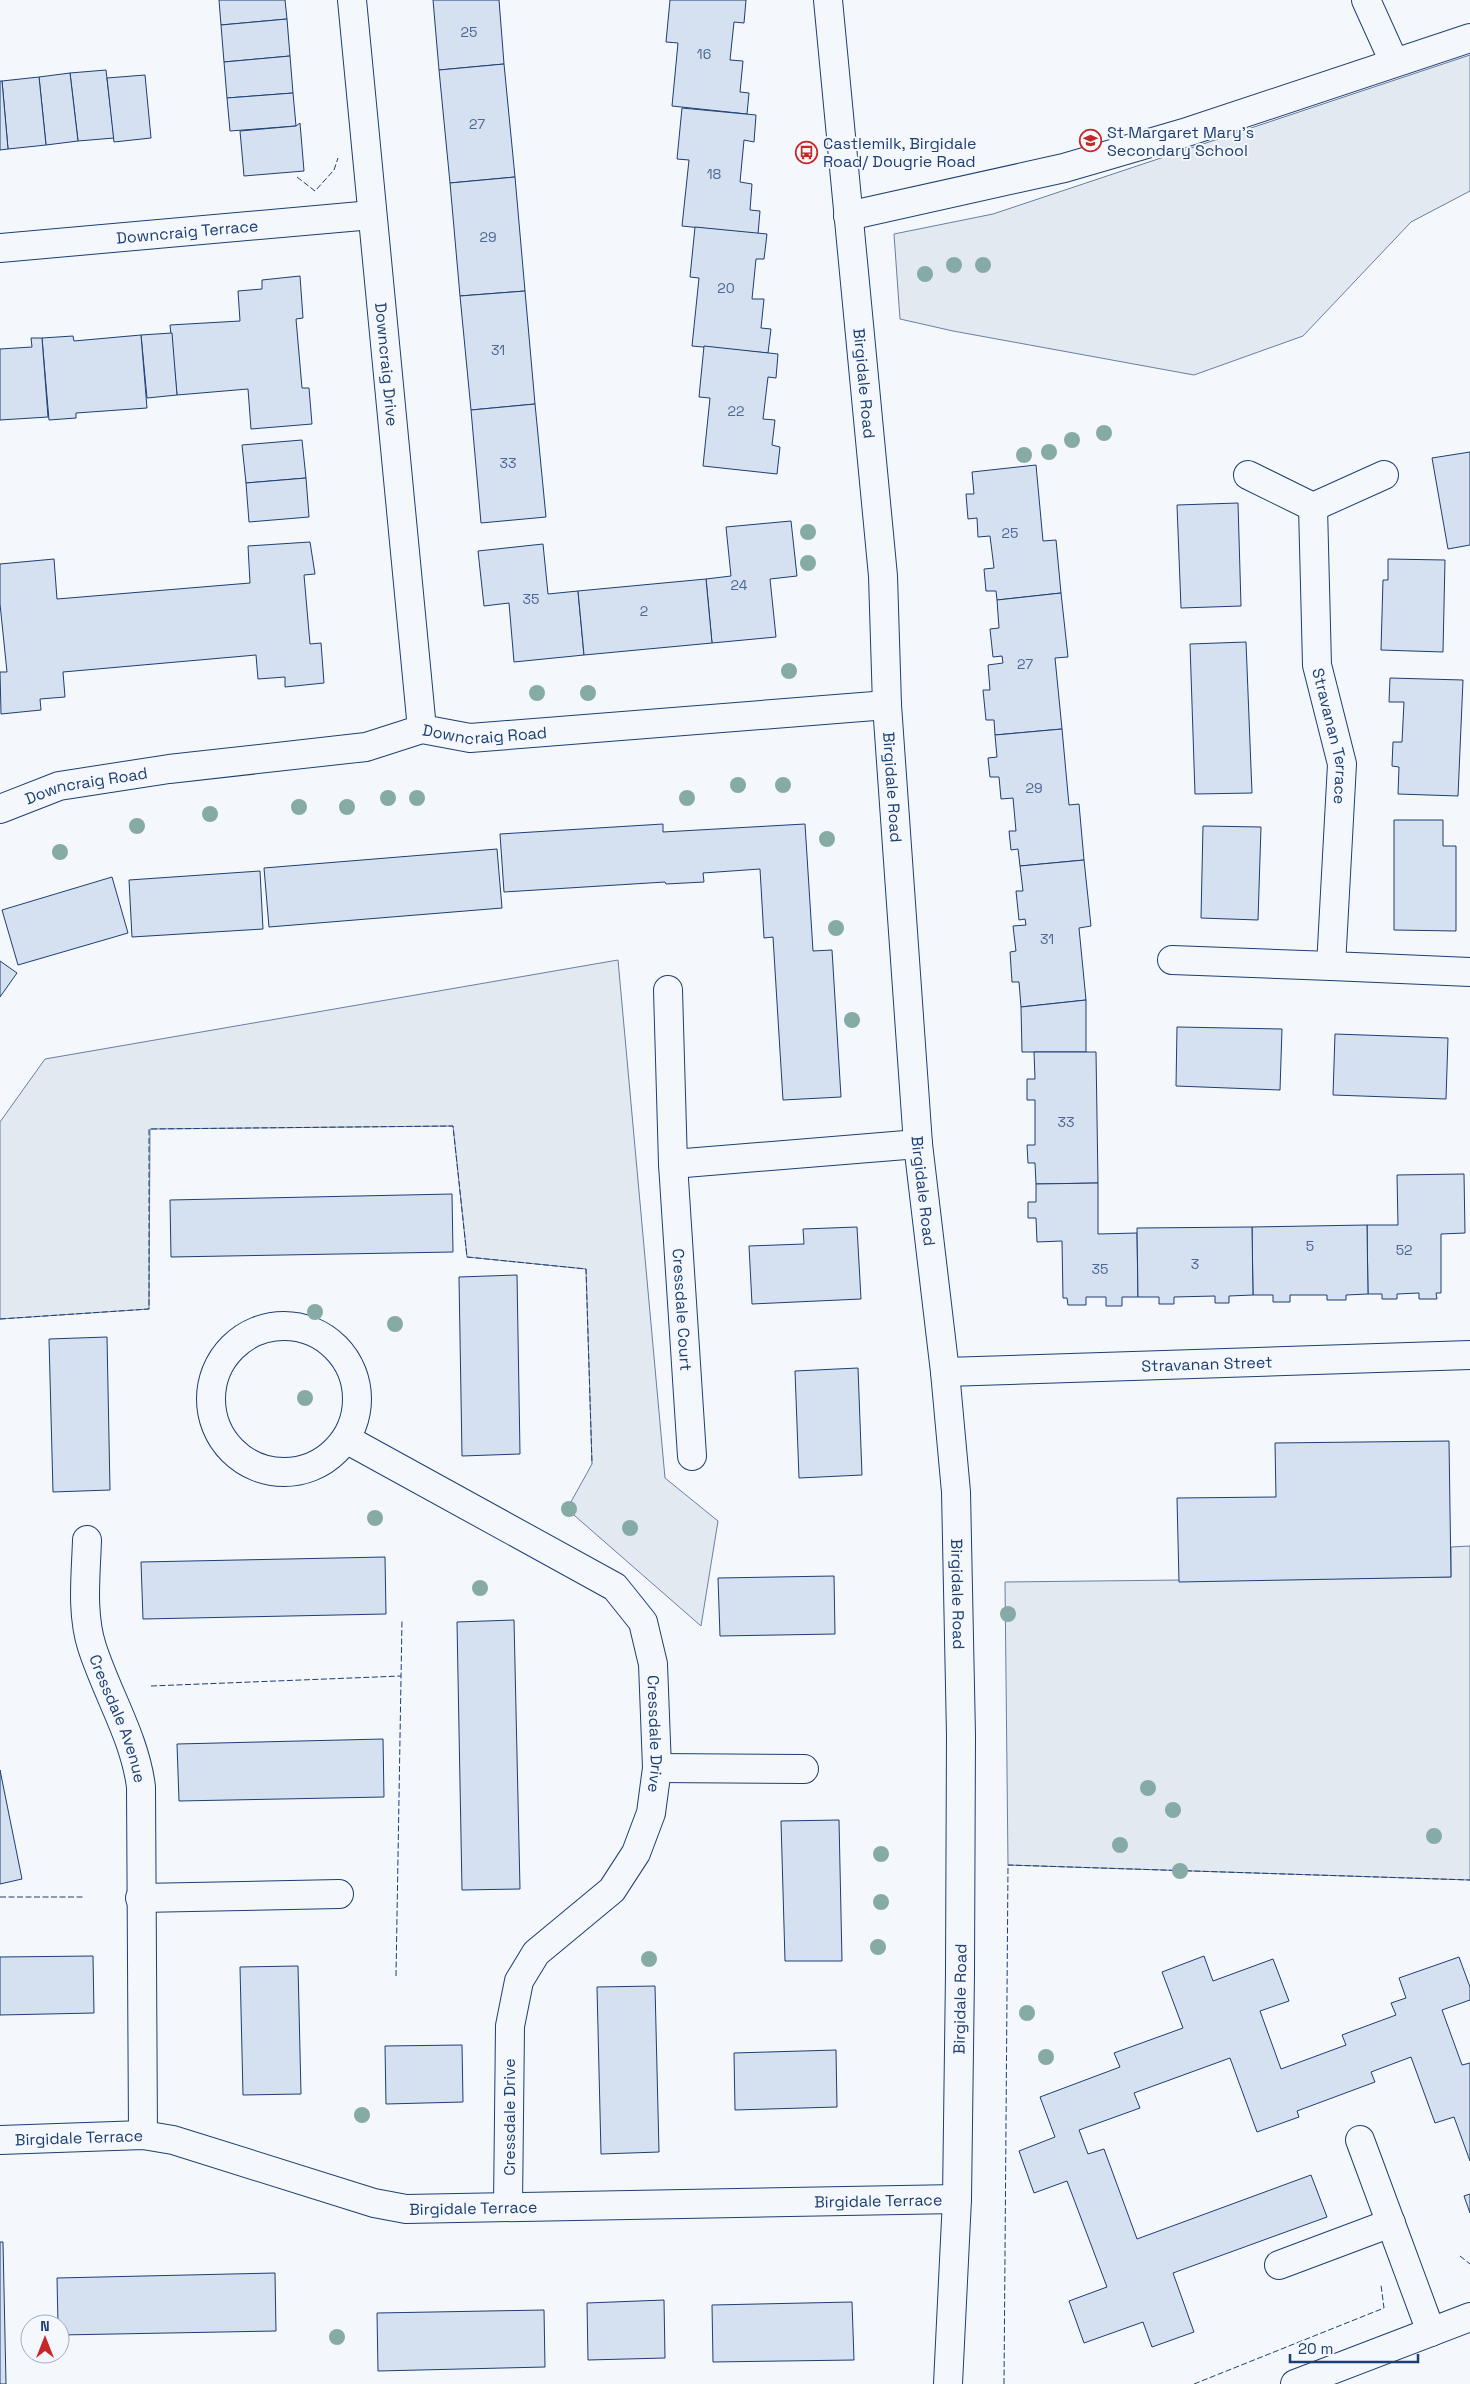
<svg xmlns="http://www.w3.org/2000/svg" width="1470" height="2384" viewBox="0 0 1470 2384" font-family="'Space Grotesk',sans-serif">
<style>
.green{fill:#e3e9f0;stroke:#687fa3}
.building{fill:#d5e0f0;stroke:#1d3f73}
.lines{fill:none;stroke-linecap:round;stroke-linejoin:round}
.minor-casing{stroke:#1d3f73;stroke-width:30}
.minor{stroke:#f4f7fb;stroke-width:28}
.fence{stroke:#1d3f73;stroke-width:1;stroke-dasharray:6 2.5;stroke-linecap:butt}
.tree{fill:#86aba6}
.labels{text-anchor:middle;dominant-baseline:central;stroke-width:4;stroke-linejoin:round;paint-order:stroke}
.number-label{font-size:14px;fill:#4b6792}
.poi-label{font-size:16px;fill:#1d3f73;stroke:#f4f7fb;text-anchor:start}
.street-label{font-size:16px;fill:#1d3f73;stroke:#f4f7fb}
</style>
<rect width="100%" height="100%" fill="#f4f7fb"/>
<!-- green -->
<g class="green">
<polygon points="1470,55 1470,191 1411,222 1303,336 1194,375 953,331 900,319 894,234 993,214"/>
<polygon points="618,960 665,1478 718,1521 701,1626 567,1509 592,1464 586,1269 467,1257 453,1126 150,1129 149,1309 0,1319 0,1122 45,1059"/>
<polygon points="1470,1546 1470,1880 1008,1865 1005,1582 1451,1577 1451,1547"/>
</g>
<!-- building -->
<g class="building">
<polygon points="219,0 285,0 287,19 221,25"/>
<polygon points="433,0 499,0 504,64 439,70"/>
<polygon points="670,0 746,0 744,23 734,22 730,60 743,61 740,92 749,93 747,114 672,106 678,43 666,42"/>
<polygon points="287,19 290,56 224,62 221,25"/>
<polygon points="290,56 293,93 227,98 224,62"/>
<polygon points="504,64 515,177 450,183 439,70"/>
<polygon points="106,70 114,138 78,141 70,73"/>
<polygon points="70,73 78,141 46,145 39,77"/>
<polygon points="145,75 151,138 114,142 107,78"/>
<polygon points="39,77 46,145 8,149 2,81"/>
<polygon points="0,81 2,81 8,149 0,150"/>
<polygon points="293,93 296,126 230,131 227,98"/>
<polygon points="682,108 756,115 754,142 744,140 740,182 752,184 750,210 760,211 758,234 682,226 689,160 677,159"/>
<polygon points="300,123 304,171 244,176 240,131 296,126"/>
<polygon points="515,177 525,291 460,296 450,183"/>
<polygon points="695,227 767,234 764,259 756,259 752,299 764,299 761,328 771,329 768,353 692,346 699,278 690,277"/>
<polygon points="300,276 303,318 296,319 302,388 309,388 312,424 251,429 248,389 177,395 170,325 240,321 238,291 262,289 262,280"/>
<polygon points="525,291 535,404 471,410 460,296"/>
<polygon points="172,333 177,395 147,398 141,335"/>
<polygon points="141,335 147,408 76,413 76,418 49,420 42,338 73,336 74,341"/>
<polygon points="31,338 42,338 48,417 0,420 0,349 32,347"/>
<polygon points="704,346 778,354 776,378 768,377 763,419 775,420 772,445 780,447 777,474 703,466 710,398 699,397"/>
<polygon points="535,404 546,517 481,523 471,410"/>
<polygon points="302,440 306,478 246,483 242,445"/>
<polygon points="1470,452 1470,545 1448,549 1432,458"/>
<polygon points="1036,465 1043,541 1056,540 1061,593 997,600 996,591 986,591 984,569 994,568 990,536 978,537 977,518 968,519 966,494 974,494 972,472"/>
<polygon points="306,478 309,517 249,522 246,483"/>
<polygon points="1238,503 1241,606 1181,608 1177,505"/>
<polygon points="791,521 797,576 770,579 776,637 712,643 706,579 731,576 726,527"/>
<polygon points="310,542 315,574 304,575 310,644 321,643 324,683 285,687 285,677 258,679 256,655 63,672 65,697 40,699 41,710 1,714 0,672 7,672 0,604 0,564 54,559 57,599 250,583 248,546"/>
<polygon points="543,544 548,594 578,591 584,655 514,662 509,603 484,606 478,551"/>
<polygon points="1388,559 1445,560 1443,652 1381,650 1383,580 1388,580"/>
<polygon points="706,579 712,643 584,655 578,591"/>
<polygon points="1061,593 1068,657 1055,658 1062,729 995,735 994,720 986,720 983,690 990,690 988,665 1003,663 1002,656 993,657 990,629 999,628 997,600"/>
<polygon points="1246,642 1252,793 1195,794 1190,644"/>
<polygon points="1390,678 1463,680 1458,796 1398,794 1399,767 1392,766 1393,742 1402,742 1404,702 1389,702"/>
<polygon points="1062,729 1069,805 1079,804 1084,860 1020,866 1018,849 1011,850 1009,831 1016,831 1013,798 1001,799 999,777 990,777 988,758 997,757 995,735"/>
<polygon points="1394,820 1443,820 1443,846 1456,846 1456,931 1394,930"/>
<polygon points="663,824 663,832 805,824 813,951 832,950 841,1097 783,1100 773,937 764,938 760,869 703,873 704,882 666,884 665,882 504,892 500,834"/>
<polygon points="1203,826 1261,827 1258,920 1201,918"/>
<polygon points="497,849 502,908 269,927 264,868"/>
<polygon points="1084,860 1091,926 1079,928 1086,1000 1021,1007 1019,982 1012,982 1010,952 1016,951 1013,926 1026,925 1025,919 1019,920 1016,891 1023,891 1020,866"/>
<polygon points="260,871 263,929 132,937 129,880"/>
<polygon points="112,877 128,933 18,965 2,910"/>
<polygon points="0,961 17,973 0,997"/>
<polygon points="1086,1000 1086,1052 1022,1052 1021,1007"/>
<polygon points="1177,1027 1282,1029 1280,1090 1176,1086"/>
<polygon points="1335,1034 1448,1038 1446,1099 1333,1095"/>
<polygon points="1034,1052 1096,1052 1098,1183 1036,1184 1035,1163 1028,1163 1027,1145 1035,1145 1035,1100 1027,1100 1027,1079 1035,1079"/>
<polygon points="1464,1174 1465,1233 1441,1234 1441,1293 1436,1293 1437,1299 1419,1299 1419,1293 1397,1294 1397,1299 1382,1299 1382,1294 1368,1294 1367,1225 1398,1225 1397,1175"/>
<polygon points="1098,1183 1098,1234 1137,1233 1138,1297 1122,1297 1122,1306 1106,1306 1106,1297 1086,1297 1086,1305 1068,1305 1067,1298 1063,1298 1062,1241 1037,1242 1036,1218 1028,1218 1028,1202 1036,1202 1036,1184"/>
<polygon points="452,1194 453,1252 171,1257 170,1200"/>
<polygon points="1367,1225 1368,1294 1346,1295 1346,1300 1327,1300 1327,1295 1290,1295 1290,1302 1273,1302 1273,1295 1253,1295 1252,1227"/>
<polygon points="857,1227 861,1299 752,1304 749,1246 804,1244 803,1229"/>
<polygon points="1252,1227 1253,1295 1229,1296 1229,1303 1215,1303 1215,1296 1174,1297 1174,1304 1159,1304 1159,1297 1138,1297 1137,1228"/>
<polygon points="517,1275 520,1454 462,1456 459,1277"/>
<polygon points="107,1337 110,1490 53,1492 49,1339"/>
<polygon points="858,1368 862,1475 799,1478 795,1371"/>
<polygon points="1449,1441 1451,1577 1179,1582 1177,1498 1276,1497 1275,1443"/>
<polygon points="385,1557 386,1614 143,1619 141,1562"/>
<polygon points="834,1576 835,1634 720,1636 718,1578"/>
<polygon points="514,1620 520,1889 462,1890 457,1622"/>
<polygon points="383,1739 384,1797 179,1801 177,1744"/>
<polygon points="0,1770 22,1879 0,1884"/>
<polygon points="839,1820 842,1961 785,1961 781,1821"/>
<polygon points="93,1956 94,2013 0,2015 0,1957"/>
<polygon points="1204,1956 1213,1981 1273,1959 1289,2001 1260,2011 1281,2069 1346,2045 1342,2035 1396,2015 1391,2003 1406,1998 1399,1978 1459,1957 1470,1987 1470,2000 1442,2010 1462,2065 1470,2063 1470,2161 1454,2117 1435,2123 1411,2057 1371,2072 1375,2082 1297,2111 1299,2117 1257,2132 1230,2058 1134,2093 1140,2108 1079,2130 1088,2154 1104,2149 1137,2239 1311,2175 1327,2217 1173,2273 1194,2332 1152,2347 1143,2322 1084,2343 1069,2301 1107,2287 1067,2181 1034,2193 1019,2151 1055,2137 1040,2097 1120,2067 1114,2053 1183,2028 1162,1972"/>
<polygon points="298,1966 301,2094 243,2095 240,1967"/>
<polygon points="655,1986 659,2152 601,2154 597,1987"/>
<polygon points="462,2045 463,2102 386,2104 385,2046"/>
<polygon points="836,2050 837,2107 735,2110 734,2053"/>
<polygon points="1470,2194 1470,2213 1464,2196"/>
<polygon points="0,2242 3,2242 6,2384 0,2384"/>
<polygon points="275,2273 276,2331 60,2335 60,2324 58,2324 57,2278"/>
<polygon points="664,2300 665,2358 588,2360 587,2303"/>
<polygon points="852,2302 854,2360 713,2362 712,2305"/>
<polygon points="544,2310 545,2367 378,2371 377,2313"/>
</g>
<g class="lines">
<defs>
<g id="minor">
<path id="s1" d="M 352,0 L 422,729"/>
<path id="s2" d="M 828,0 L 883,576 L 887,705 L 918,1144 L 945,1372 L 956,1492 L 961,1735 L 960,1973 L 957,2199 L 948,2384"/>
<polyline points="1366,0 1394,62"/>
<polyline points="848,216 1064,168 1184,133 1470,38"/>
<path id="s3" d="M 0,248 L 372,215"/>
<polyline points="1248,475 1313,507 1384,475"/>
<path id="s4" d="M 1313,507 L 1317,665 L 1342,764 L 1331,966 L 1470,972"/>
<path id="s5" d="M 0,809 L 59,786 L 169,769 L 366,747 L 422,729 L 470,738 L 887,705"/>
<polyline points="1172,960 1331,966"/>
<path id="s6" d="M 668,990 L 673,1164 L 692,1456"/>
<polyline points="673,1164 918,1144"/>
<circle cx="284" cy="1399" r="73"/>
<path id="s7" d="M 945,1372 L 1470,1355"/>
<path id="s8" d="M 346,1439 L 615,1587 L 643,1622 L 653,1664 L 657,1768 L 651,1813 L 636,1853 L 612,1890 L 536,1953 L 519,1981 L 510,2026 L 508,2206"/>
<path id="s9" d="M 87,1540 C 86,1574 81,1613 92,1647 C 107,1694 135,1738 141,1787 L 143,2135"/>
<polyline points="657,1768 804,1769"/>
<polyline points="140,1898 339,1894"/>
<path id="s10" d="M 0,2140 L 143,2135 L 173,2140 L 374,2203 L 406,2209 L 957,2199"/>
<polyline points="1360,2140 1431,2332"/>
<polyline points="1279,2265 1391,2223"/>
<polyline points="1295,2384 1470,2317"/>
</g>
</defs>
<!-- minor casing -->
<use href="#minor" class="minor-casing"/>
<!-- minor -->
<use href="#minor" class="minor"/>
<!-- fence -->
<g class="fence">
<polyline points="297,177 315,191 334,170 338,158"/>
<polyline points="0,1319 149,1309 149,1129 453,1126 467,1257 586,1269 592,1464"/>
<polyline points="151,1686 401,1676"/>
<polyline points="0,1897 84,1897"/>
<polyline points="396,1976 402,1619"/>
<polyline points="1460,2256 1470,2264"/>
<polyline points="1004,2384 1008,1865 1470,1880"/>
<polyline points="1194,2384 1384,2308 1381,2285"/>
</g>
</g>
<!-- trees -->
<g class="tree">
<circle cx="954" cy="265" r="8"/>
<circle cx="983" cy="265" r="8"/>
<circle cx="925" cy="274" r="8"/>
<circle cx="1104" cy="433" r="8"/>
<circle cx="1072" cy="440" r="8"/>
<circle cx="1049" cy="452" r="8"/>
<circle cx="1024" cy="455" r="8"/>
<circle cx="808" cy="532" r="8"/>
<circle cx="808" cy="563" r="8"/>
<circle cx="789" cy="671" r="8"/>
<circle cx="537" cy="693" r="8"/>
<circle cx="588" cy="693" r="8"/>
<circle cx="738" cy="785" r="8"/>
<circle cx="783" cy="785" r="8"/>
<circle cx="388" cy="798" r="8"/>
<circle cx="417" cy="798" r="8"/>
<circle cx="687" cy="798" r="8"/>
<circle cx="299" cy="807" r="8"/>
<circle cx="347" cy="807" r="8"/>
<circle cx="210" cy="814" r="8"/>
<circle cx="137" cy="826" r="8"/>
<circle cx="827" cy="839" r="8"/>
<circle cx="60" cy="852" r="8"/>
<circle cx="836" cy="928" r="8"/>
<circle cx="852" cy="1020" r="8"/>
<circle cx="315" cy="1312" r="8"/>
<circle cx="395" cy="1324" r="8"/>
<circle cx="305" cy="1398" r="8"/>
<circle cx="569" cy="1509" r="8"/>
<circle cx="375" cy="1518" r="8"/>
<circle cx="630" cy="1528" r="8"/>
<circle cx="480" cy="1588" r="8"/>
<circle cx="1008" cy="1614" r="8"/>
<circle cx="1148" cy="1788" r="8"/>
<circle cx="1173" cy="1810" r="8"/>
<circle cx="1434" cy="1836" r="8"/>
<circle cx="1120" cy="1845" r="8"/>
<circle cx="881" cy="1854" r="8"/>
<circle cx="1180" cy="1871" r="8"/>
<circle cx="881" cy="1902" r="8"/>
<circle cx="878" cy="1947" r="8"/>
<circle cx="649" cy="1959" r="8"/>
<circle cx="1027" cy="2013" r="8"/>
<circle cx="1046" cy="2057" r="8"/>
<circle cx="362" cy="2115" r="8"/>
<circle cx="337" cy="2337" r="8"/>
</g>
<!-- icons -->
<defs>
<symbol id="school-ring" viewBox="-11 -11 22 22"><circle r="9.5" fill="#f4f7fb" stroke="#c62828" stroke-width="1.5"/><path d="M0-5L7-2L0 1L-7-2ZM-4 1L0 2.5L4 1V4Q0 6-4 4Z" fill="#c62828"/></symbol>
<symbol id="bus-ring" viewBox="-11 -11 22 22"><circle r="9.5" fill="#f4f7fb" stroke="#c62828" stroke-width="1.5"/><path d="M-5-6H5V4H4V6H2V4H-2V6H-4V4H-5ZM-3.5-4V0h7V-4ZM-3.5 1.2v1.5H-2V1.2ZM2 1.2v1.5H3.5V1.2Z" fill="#c62828"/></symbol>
</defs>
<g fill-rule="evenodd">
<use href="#school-ring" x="1078" y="128" width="25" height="25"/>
<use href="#bus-ring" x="794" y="140" width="25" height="25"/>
</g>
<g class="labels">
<!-- number labels -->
<g class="number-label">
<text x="469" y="32">25</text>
<text x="704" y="54">16</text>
<text x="477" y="124">27</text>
<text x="714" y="174">18</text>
<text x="488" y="237">29</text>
<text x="726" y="288">20</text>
<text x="498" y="350">31</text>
<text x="736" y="411">22</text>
<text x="508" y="463">33</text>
<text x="1010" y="533">25</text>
<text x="739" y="585">24</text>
<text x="531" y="599">35</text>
<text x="644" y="611">2</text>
<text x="1025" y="664">27</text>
<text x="1034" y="788">29</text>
<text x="1047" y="939">31</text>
<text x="1066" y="1122">33</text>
<text x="1310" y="1246">5</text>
<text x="1404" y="1250">52</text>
<text x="1195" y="1264">3</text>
<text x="1100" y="1269">35</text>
</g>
<!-- poi labels -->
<g class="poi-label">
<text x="1107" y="132">St Margaret Mary's<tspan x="1107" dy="18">Secondary School</tspan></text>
<text x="823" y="143">Castlemilk, Birgidale<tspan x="823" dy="18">Road/ Dougrie Road</tspan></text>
</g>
<!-- street labels -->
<g class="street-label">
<text stroke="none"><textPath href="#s3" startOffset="188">Downcraig Terrace</textPath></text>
<text stroke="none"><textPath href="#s1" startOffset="366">Downcraig Drive</textPath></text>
<text stroke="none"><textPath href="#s2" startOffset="385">Birgidale Road</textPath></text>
<text stroke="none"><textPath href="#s5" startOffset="495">Downcraig Road</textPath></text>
<text stroke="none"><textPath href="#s4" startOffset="231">Stravanan Terrace</textPath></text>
<text stroke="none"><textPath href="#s5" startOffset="90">Downcraig Road</textPath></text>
<text stroke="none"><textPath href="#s2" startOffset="790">Birgidale Road</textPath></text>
<text stroke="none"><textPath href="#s2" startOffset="1195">Birgidale Road</textPath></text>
<text stroke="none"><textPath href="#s6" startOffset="320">Cressdale Court</textPath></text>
<text stroke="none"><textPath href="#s7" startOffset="262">Stravanan Street</textPath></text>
<text stroke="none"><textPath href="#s2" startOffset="1600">Birgidale Road</textPath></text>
<text stroke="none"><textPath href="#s9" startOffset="184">Cressdale Avenue</textPath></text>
<text stroke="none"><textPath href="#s8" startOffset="465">Cressdale Drive</textPath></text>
<text transform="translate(960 1999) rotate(-89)">Birgidale Road</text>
<text transform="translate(509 2117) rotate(-90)">Cressdale Drive</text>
<text stroke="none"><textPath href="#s10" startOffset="79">Birgidale Terrace</textPath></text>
<text stroke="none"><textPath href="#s10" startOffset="889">Birgidale Terrace</textPath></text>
<text stroke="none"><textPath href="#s10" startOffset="484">Birgidale Terrace</textPath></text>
</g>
</g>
<!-- north arrow -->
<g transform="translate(45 2339)"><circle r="24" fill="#f4f7fb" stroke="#9eadc5"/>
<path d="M0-4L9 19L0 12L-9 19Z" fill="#c62828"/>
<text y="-8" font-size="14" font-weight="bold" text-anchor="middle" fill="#1d3f73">N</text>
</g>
<!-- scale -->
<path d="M1290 2354v8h128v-8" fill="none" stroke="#1d3f73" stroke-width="2.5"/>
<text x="1298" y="2354" font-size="15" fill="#1d3f73" stroke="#f4f7fb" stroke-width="4" paint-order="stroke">20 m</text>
</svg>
